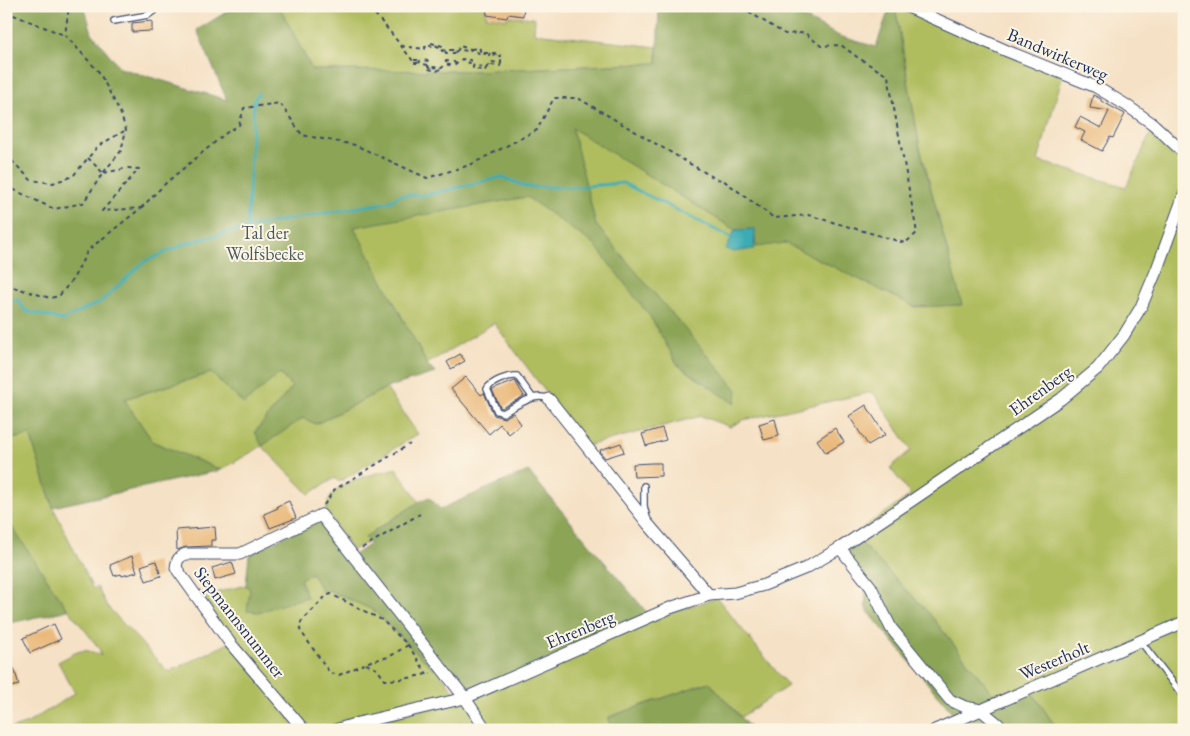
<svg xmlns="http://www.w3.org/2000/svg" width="1190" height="736" viewBox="0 0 1190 736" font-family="'EB Garamond',serif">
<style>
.green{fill:#b0bd5f;stroke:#66765e;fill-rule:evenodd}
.forest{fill:#8ca456;stroke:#546a5a}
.water{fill:#3aacb3;stroke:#2a6e88}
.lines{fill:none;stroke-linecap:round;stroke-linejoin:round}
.stream{stroke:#3aacb3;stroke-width:3}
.building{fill:#eaba7d}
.service-casing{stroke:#3c4a6d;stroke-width:8}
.minor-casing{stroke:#3c4a6d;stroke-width:13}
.path{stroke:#3c4a6d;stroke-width:2;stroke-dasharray:4 4;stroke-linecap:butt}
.service{stroke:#fff;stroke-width:5.5}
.minor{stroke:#fff;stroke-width:11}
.labels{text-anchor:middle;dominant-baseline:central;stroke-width:4;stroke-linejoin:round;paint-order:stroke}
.street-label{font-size:18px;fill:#1b2f5e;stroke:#fcf5e5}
.park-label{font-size:18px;fill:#485a5e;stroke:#fcf5e5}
</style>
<rect width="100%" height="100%" fill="#fcf5e5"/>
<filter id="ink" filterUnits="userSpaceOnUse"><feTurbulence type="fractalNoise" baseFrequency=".02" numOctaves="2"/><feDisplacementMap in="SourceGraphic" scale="10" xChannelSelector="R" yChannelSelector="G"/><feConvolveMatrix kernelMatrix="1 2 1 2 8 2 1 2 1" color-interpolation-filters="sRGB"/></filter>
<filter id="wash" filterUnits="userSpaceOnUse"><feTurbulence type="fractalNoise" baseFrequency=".0096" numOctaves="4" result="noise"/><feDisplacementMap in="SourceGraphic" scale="20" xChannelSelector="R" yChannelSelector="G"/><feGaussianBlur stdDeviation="1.12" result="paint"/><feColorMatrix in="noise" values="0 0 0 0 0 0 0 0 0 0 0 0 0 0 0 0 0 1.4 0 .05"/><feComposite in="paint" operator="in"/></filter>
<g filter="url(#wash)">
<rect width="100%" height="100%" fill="#f5e1c5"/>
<!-- green -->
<g class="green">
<polygon points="279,6 486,6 486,16 507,19 509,16 535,18 534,33 657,47 657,63 475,71 312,70"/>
<path d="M 895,6 L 901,6 L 1063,74 L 1038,161 L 1126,187 L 1154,126 L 1184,150 L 1184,730 L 1058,730 L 1033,694 L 992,693 L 928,612 L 853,535 L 911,495 L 890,468 L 911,450 L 873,392 L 743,420 L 730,427 L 701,416 L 586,446 L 494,323 L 427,364 L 392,299 L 6,282 L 566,96 L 940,294 L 958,292 L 919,143 ZM 651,318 L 735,404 L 678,365 Z"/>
<polygon points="211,373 279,373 292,387 255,432 303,418 316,424 386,388 418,434 339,482 335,478 309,494 262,446 221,470 153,442 124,399"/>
<path d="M 30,435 L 53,507 L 93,589 L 97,587 L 107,606 L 168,672 L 231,642 L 308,730 L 6,730 L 28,723 L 75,693 L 58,662 C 76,653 82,645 101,656 L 99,648 L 60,599 L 6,520 L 6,440 Z"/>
<path d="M 396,468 L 419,502 L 365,537 L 369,542 L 352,550 L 326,511 C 327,508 327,503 329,499 C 338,480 377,474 396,468 Z"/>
<polygon points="312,573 329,590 373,610 432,668 436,668 457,695 324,730 311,729 232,642 203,596 246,585 250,590 306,597 300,578"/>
<polygon points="717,598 788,686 741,717 709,682 609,717 610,730 343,730 466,698 644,621"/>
</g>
<!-- forest -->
<g class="forest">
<polygon points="6,6 84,6 92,33 120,68 227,100 197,30 236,6 279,6 312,70 475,71 657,63 659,6 782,6 839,36 876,47 890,6 895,6 920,149 962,305 915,307 785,243 756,247 754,229 735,230 572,128 596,225 737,390 735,404 678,365 651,318 595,245 527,197 354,227 427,364 435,373 386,388 316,424 303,418 262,446 255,432 292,387 280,373 244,404 211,373 124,399 153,442 221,470 53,507 30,435 6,440"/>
<polygon points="528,471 649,615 474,692 456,673 450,676 443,667 432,668 373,610 329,590 322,592 312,573 300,579 307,597 258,612 247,611 250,590 246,585 249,555 320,518 351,557 370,544 365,537 419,502 429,497 440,509"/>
<polygon points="6,518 68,610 6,624"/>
<polygon points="853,535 928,612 992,693 1033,694 1058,730 929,730 973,712 955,716 866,609 865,587 838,551"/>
<polygon points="709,682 752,730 610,730 609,717"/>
</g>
<!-- water -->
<polygon class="water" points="755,229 754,249 734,252 726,249 735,230"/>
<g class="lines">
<!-- stream -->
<g class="stream">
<polyline points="247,227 254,100 259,93"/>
<polyline points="6,302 18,300 26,311 63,320 102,301 144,262 187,243 258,225 389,202 401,195 426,195 502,177 527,187 575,187 623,183 734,239"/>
</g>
</g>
<g id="blocks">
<!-- building -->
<g class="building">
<polygon points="486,6 524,6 523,16 508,14 507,18 487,15"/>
<polygon points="152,21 152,31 132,32 132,23"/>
<polygon points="1093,95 1101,99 1101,101 1125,114 1113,138 1110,137 1102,151 1081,140 1085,132 1075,127 1080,117 1101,128 1109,111 1090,108"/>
<polygon points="460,354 465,361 451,369 447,362"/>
<polygon points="466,377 481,395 484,393 494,415 504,418 513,413 521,424 509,434 500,424 489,434 451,389"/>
<polygon points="515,381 524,396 502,408 500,407 492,390"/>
<polygon points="866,405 885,435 868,445 849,416"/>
<polygon points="775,419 779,436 764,440 759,424"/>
<polygon points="662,428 666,440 646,446 642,434"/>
<polygon points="835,428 844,442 826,453 817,440"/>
<polygon points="621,443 624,452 605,458 601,453 600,450"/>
<polygon points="652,463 661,463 661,476 634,477 633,464"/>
<polygon points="289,501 296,518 270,528 264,514 278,508 277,506"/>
<polygon points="215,527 216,540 211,540 211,546 186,547 177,550 176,530"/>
<polygon points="132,556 137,572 122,576 121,574 114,576 110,565"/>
<polygon points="156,561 161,576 146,581 141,566"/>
<polygon points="232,562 236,574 215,580 212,568"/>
<polygon points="54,624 61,639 30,653 23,638"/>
<polygon points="14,668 19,685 6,688 6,671"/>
</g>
</g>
</g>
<g filter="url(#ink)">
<use href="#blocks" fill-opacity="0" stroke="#3c4a6d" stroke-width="1"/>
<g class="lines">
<defs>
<g id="service">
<polyline points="114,21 148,15 155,10 154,6"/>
<path d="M 533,398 L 517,376 C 508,375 491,382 487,389 L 497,411 L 503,413 C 516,406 534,392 549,399"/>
<polyline points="644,486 644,506 647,518"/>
<polyline points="1141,642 1184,697"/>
</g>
<g id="minor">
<polyline points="906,6 1007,51 1096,87 1126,105 1153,124 1184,153"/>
<polyline points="549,399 648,524 709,595"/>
<polyline points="840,548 871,587 891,628 950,700 965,707 981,710 998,724 1002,730"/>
<path d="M 304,730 L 230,643 L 176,568 C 177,560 178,557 186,554 L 240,554 L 321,515 L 465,698 L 486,730"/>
<polyline points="335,730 358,723 465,698 670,608 709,595 735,593 764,585 806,568 840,548 911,501 1061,399 1098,368 1124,335 1141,307 1157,269 1184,195"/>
<polyline points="935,730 1184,622"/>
</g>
</defs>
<!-- service casing -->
<use href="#service" class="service-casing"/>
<!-- minor casing -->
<use href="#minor" class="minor-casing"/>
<!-- path -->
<g class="path">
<polyline points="376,6 375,14 391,33 413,61"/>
<polyline points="6,12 64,35"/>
<polygon points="431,43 443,46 444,50 442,51 441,48 435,45 432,47 430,45"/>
<polyline points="401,46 425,49 425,47 430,46"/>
<polyline points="471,49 478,48 480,49 480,52 484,52 485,54 479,54 476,50"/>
<polyline points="445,51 446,53 455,53 455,50 445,50"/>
<polyline points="455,52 458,50 470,51 471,49 459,46 458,50"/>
<polyline points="484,53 495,53 501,56 499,58 496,55 491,57 489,55 490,53"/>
<polygon points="414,60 418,60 419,63 414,63"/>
<polyline points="471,62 470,60 462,59 469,63 474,63 473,66"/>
<polyline points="501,63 500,66 491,65 491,62 501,63 501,57"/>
<polyline points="456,64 454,62 446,61 445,64 454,66 462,59"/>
<polyline points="428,65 422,64 419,62 421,60 428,61 429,63 428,67 430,68"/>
<polyline points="487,67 485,70 473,69 473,66 487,67 491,64"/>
<polyline points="440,69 437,71 429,69 432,67 442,68 445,64"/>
<polyline points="6,155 31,180 53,183 73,176 98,146 126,130"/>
<polyline points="88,158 103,173"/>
<polyline points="6,186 54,209 83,203 103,173 121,151 126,130 120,112 99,72 65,35 69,6"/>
<polyline points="141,208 167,182 226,133 239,125 244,108 280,103 302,135 355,145 427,178 470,165 537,130 554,98 578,98 716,179 723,180 774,218 808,215 905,243 917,233 888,76 857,57 841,45 821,46 805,33 785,34 739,6"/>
<polyline points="6,285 50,298 59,296 73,279 88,250 141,208 102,211 139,169 128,168 103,173"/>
<polyline points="324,505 334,490 410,444"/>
<polyline points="362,548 420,514"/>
<polyline points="408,645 389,657 371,661 339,675 330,673 300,630 301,622 326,596 331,594 382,620 408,645 427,674"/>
<polyline points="366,664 377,669 385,680 404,679 431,673"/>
</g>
<!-- service -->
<use href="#service" class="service"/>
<!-- minor -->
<use href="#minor" class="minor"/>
</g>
</g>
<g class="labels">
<!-- street labels -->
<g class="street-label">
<text transform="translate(1058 54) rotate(23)">Bandwirkerweg</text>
<text transform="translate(1040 390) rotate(-36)">Ehrenberg</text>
<text transform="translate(240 622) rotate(52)">Siepmannsnummer</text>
<text transform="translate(580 629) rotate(-23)">Ehrenberg</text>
<text transform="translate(1054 660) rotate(-23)">Westerholt</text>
</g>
<!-- park labels -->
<g class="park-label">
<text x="265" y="232">Tal der<tspan x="265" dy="21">Wolfsbecke</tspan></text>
</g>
</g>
<!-- margin -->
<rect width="1190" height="736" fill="none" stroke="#fcf5e5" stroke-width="25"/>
</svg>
